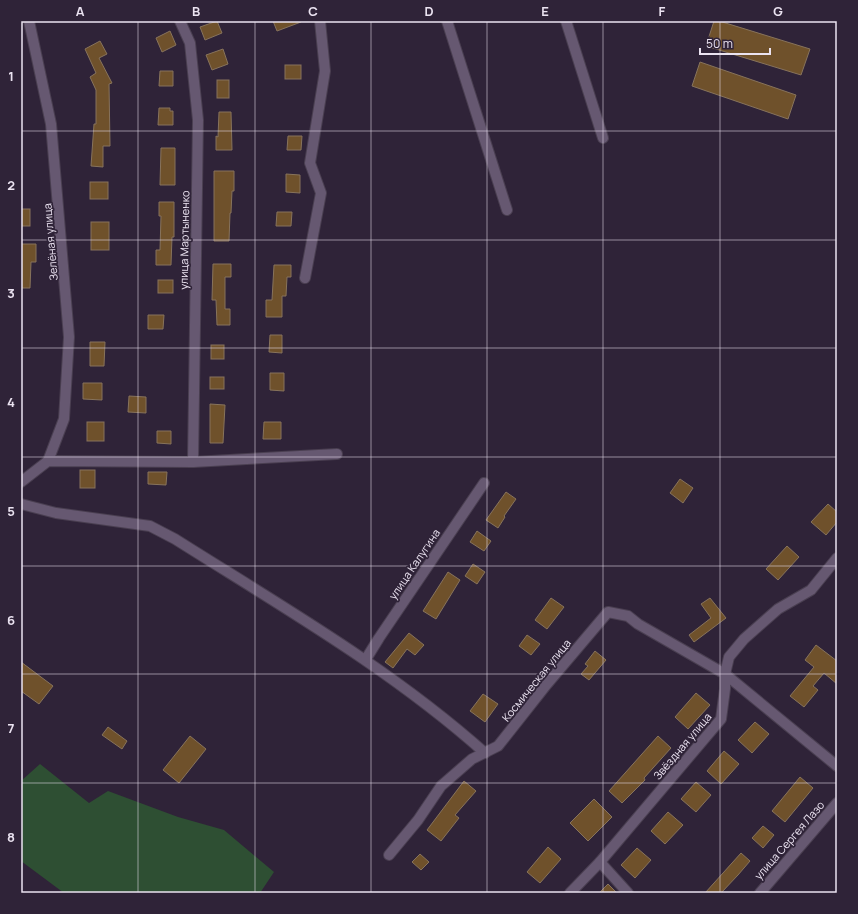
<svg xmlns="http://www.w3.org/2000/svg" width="858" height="914" viewBox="0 0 858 914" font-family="Manrope,sans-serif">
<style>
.green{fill:#2e4f33}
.building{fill:#6f512b;stroke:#87735c}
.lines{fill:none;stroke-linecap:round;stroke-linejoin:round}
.street-casing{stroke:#4a3f51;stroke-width:12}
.street{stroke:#665871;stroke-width:10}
.grid{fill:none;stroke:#ebe3f1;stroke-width:1;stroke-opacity:0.55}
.labels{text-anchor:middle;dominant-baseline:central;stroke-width:3.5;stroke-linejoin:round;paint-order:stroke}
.street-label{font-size:11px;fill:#ebe3f1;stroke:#2f2338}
.neatline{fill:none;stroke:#ebe3f1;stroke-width:1.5}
.grid-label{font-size:13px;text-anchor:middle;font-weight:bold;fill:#ebe3f1}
</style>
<rect width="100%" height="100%" fill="#2f2338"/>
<!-- green -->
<polygon class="green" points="40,764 89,803 108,791 178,817 224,830 274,872 260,893 64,893 21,861 21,781"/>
<!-- building -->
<g class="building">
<polygon points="217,21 222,33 205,40 200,27"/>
<polygon points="273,21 301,21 301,22 277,31"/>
<polygon points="714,21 719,21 810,49 801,75 706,46"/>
<polygon points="170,31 176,45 162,52 156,38"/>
<polygon points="100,41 107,54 99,58 112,83 109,84 110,146 103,146 103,167 91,166 94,124 96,124 96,90 90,77 96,73 85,49"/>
<polygon points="223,49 228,64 212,70 206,55"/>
<polygon points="700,62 796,95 788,119 692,86"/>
<rect x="285" y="65" width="16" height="14"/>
<polygon points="160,71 173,71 173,86 159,86"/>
<rect x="217" y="80" width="12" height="18"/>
<polygon points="159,108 170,108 170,111 173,111 173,125 158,125"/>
<polygon points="219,112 231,112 232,150 216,150 216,136 218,137"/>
<polygon points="288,136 302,136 301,150 287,150"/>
<polygon points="161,148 175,148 175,185 160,185"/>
<polygon points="214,171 234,171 234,191 232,191 231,213 230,213 229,241 214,241"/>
<polygon points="286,174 300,175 300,193 286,192"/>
<rect x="90" y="182" width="18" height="17"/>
<polygon points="159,202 174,202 174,237 172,237 171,265 156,265 156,250 160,250 161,216 159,216"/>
<rect x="21" y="209" width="9" height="17"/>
<polygon points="277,212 292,212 291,226 276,226"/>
<rect x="91" y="222" width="18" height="28"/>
<polygon points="21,244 36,244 36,262 31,262 30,288 21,288"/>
<polygon points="213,264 231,264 231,277 225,277 225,309 230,309 230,325 217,325 216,300 212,300"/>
<polygon points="274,265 291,265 291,277 287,277 286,296 282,296 282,317 266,317 266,300 272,300"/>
<rect x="158" y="280" width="15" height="13"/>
<polygon points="148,315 164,315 163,329 148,329"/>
<polygon points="270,335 282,335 282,353 269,352"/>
<polygon points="90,342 105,342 104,366 90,366"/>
<rect x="211" y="345" width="13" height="14"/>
<polygon points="270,373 284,373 284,391 270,390"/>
<rect x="210" y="377" width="14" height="12"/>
<polygon points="83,383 102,383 102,400 83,399"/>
<polygon points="129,396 146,397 146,413 128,412"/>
<polygon points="210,404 225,405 223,443 210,443"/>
<rect x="87" y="422" width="17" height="19"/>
<polygon points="264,422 281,422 281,439 263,439"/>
<polygon points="157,431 171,431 171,444 157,443"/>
<rect x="80" y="470" width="15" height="18"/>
<polygon points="148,472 167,472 166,485 148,484"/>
<polygon points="680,479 693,488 683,503 670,493"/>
<polygon points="506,492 516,499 504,516 505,517 498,528 486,520"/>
<polygon points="828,504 837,512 837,522 826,535 811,522"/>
<polygon points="477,531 491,541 484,551 470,542"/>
<polygon points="787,546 799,557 778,580 766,569"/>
<polygon points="473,564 485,572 477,584 465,576"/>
<polygon points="448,572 460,580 436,619 423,611"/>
<polygon points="551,598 564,607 547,629 535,620"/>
<polygon points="710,598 726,618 694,642 689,635 711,618 701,604"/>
<polygon points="409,633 424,645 415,655 407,649 393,668 385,662"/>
<polygon points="527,635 540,644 531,655 519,646"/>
<polygon points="816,645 837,661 837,684 824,673 813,686 818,690 804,707 790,696 814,667 805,660"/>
<polygon points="595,651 606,660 589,680 581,674 588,666 585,664"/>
<polygon points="21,662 53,686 39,704 21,691"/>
<polygon points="696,693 710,705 688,729 675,717"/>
<polygon points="483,694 498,704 485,722 470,711"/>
<polygon points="755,722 769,734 752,753 738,740"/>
<polygon points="108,727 127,741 122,749 102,735"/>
<polygon points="190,736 206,749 179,783 163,770"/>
<polygon points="658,736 671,748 644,778 645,780 622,803 609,791"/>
<polygon points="724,751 739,764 721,784 707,771"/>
<polygon points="800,777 813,788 785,822 772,811"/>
<polygon points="464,781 476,791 455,815 459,818 441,841 427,830"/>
<polygon points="696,782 711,795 696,812 681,799"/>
<polygon points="594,799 612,817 588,841 570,823"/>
<polygon points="668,812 683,825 665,844 651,831"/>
<polygon points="763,826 774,835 763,848 752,838"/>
<polygon points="548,847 561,859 540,883 527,872"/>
<polygon points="637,848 651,860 635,878 621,865"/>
<polygon points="741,853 750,861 738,875 721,893 705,893"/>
<polygon points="420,854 429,862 421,870 412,862"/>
<polygon points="608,884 617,893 599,893"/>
</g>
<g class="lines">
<defs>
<g id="street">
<polyline points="29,21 51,124 69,337 64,419 48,461"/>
<polyline points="180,21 190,43 198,120 193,462"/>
<polyline points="447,21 507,210"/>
<polyline points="566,21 603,138"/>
<polyline points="305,278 321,193 310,163 325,71 320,21"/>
<polyline points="21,482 48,461 193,462 337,454"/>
<path d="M 21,504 L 56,513 L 150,526 L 175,539 C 281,606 391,669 485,753"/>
<polyline points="366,659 379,638 484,483"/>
<polyline points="389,855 418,820 441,786 472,759 498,746 547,684 608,612 628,616 638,624 725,674 837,766"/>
<polyline points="600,862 628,893"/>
<polyline points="570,893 600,862 721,719 725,689 725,674 729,657 744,639 778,609 811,590 837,558"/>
<polyline points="760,893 837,803"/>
</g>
</defs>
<!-- street casing -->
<use href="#street" class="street-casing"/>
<!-- street -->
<use href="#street" class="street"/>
</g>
<!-- grid -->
<path class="grid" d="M 138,21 L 138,893M 255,21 L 255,893M 371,21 L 371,893M 487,21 L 487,893M 603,21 L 603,893M 720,21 L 720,893M 21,131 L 837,131M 21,240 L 837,240M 21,348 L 837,348M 21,457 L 837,457M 21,566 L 837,566M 21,674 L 837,674M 21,783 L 837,783"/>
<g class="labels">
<!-- street labels -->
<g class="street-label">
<text transform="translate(184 240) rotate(-89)">улица Мартыненко</text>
<text transform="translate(50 242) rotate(-95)">Зелёная улица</text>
<text transform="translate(414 564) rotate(-56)">улица Калугина</text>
<text transform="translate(536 680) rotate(-51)">Космическая улица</text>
<text transform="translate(682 746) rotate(-50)">Звёздная улица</text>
<text transform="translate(789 840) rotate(-49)">улица Сергея Лазо</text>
</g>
</g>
<!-- border -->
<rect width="858" height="914" fill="none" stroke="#2f2338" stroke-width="44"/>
<!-- scale -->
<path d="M700 48v6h70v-6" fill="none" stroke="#ebe3f1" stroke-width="2"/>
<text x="706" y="48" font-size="12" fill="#ebe3f1" stroke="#2f2338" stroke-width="3" paint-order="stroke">50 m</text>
<rect x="22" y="22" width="814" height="870" class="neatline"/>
<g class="grid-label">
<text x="80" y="16">A</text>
<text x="196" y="16">B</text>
<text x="313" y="16">C</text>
<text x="429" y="16">D</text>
<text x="545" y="16">E</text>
<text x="662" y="16">F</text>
<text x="778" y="16">G</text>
<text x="11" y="81">1</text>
<text x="11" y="190">2</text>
<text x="11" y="298">3</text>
<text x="11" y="407">4</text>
<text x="11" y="516">5</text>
<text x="11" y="625">6</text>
<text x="11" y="733">7</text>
<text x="11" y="842">8</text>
</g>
</svg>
